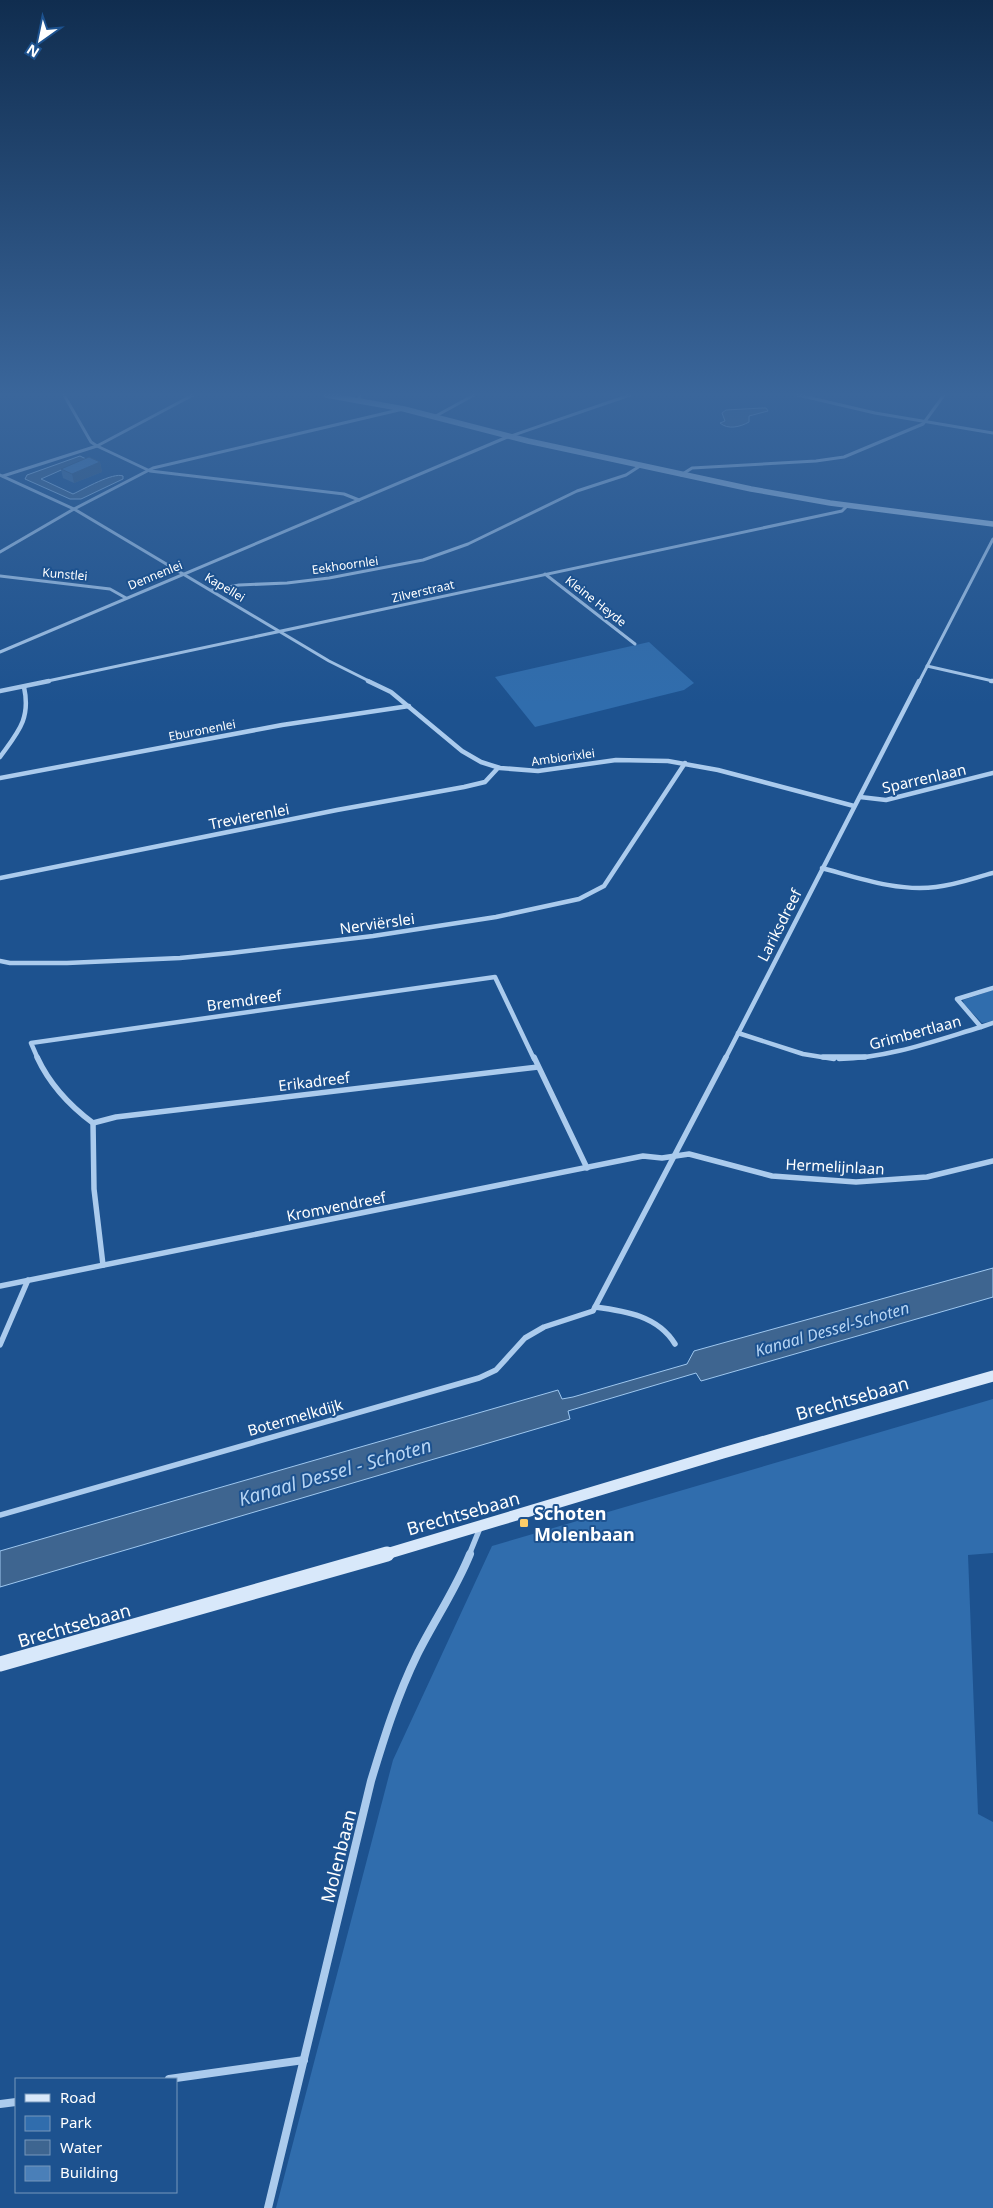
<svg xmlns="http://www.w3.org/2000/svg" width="993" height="2208" viewBox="0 0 993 2208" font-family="'Noto Sans',sans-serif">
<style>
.green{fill:#306dad}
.water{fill:#3e6590;stroke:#9ec7ef}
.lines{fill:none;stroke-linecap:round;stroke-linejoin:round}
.minor-far3{stroke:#abcbed;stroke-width:3}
.minor-far2{stroke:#abcbed;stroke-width:4.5}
.minor-far1{stroke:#abcbed;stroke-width:5.5}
.minor{stroke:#abcbed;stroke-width:8}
.tertiary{stroke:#abcbed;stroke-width:5.5}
.secondary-far1{stroke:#d8e8fa;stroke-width:11}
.secondary{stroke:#d8e8fa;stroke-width:15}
.wall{fill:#406d9e}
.shaded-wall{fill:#345981}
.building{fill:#4a7fb8;stroke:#345981}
.poi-dot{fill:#fdcd69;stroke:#1d528f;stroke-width:2}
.labels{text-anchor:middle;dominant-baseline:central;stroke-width:4;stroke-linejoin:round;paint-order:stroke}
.far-street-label{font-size:12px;fill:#fff;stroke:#1d528f}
.street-label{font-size:15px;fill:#fff;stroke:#1d528f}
.water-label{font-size:16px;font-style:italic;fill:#b7d5f4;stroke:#1d528f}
.near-street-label{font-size:18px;fill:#fff;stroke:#1d528f}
.near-poi-label{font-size:18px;font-weight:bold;fill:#fff;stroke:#1d528f;text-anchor:start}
.near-water-label{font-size:19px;font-style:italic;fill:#b7d5f4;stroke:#1d528f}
</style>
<rect width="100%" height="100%" fill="#1d528f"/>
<!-- green -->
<g class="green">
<polygon points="649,642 694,683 684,690 535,727 495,677"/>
<polygon points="993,990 993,1021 982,1023 964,1004 963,1000"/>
<polygon points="993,1399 993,1553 968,1555 978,1814 993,1822 993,2208 276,2208 393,1760 492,1546"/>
</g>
<!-- water -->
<g class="water">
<path d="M 762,408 L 766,408 L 768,411 L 749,416 L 749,422 C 740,427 728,430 720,423 L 725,421 L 722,413 L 726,410 Z"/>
<path d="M 80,456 L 86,459 L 41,479 L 73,494 C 84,489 113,472 123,476 L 123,479 L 81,499 L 70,499 L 25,479 L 27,475 Z"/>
<polygon points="993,1268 993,1297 701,1381 696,1373 568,1411 570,1419 0,1587 0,1551 558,1390 562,1399 573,1397 687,1364 694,1351"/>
</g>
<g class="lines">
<!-- minor-far3 -->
<g class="minor-far3">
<polyline points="64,395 91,442 97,446 193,395"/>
<polyline points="798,395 875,413 993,433"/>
<polyline points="358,400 360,395"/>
<polyline points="434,417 474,395"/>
<polyline points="0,475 74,509 329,661 371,682"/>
<polyline points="681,475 692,468 816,461 844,457 923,424 944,395"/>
<polyline points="3,476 97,446 150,471 344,494 359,500"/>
<polyline points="0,552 74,509 153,468 403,409"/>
<polyline points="545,574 635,644"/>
<polyline points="0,576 110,589 126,598"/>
<polyline points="212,590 239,585 287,583 329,578 423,560 468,544 577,491 626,475 640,466"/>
<polyline points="0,652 505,438 630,395"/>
<polyline points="927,666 993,681"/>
<polyline points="43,682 842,511 848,505"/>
<polyline points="919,682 993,539"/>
</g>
<!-- minor-far2 -->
<g class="minor-far2">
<polyline points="368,681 391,692 462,751 481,762 500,768 538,771 616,760 668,761 718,770 854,806"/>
<polyline points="991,681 993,681"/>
<polyline points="0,691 49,681"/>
<path d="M 0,757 C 18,732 31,719 24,687"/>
<polyline points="0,778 282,725 409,706"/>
<polyline points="860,797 886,800 993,773"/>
<path d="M 822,868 C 859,878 898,892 936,887 C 956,885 974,878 993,873"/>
<polyline points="0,878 337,810 464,787 485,782 497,769"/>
<polyline points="0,961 10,963 67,963 180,958 231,953 373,936 496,917 579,899 604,886 685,763"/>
<polyline points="993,988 957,999 981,1027 993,1023"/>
<polyline points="738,1033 803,1054 834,1059"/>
<polyline points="38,1059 31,1043 495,977 534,1059"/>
<polyline points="725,1059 919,681"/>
<path d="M 839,1059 C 888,1058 934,1041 981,1027"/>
</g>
<!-- minor-far1 -->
<g class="minor-far1">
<path d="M 37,1057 C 49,1083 70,1106 93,1123 L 94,1189 L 103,1265"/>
<polyline points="534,1057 587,1168"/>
<polyline points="823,1057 865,1057"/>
<polyline points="93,1123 116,1117 538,1067"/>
<polyline points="0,1286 643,1156 662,1158 689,1154 772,1176 856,1182 927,1177 993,1161"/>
<path d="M 595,1307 C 626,1311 658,1316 675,1344"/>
<polyline points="0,1345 28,1280"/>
<polyline points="0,1515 479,1378 496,1370 525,1338 544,1327 593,1311 726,1057"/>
<polyline points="469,1555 480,1528"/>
</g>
<!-- minor -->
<g class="minor">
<polyline points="169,2079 304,2060"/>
<polyline points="0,2104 16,2102"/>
<path d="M 268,2208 L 371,1781 C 384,1738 397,1696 417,1655 C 434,1621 456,1589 470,1554"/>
</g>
<!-- tertiary -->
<polyline class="tertiary" points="326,395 404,409 528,441 751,489 830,503 993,524"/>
<!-- secondary-far1 -->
<polyline class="secondary-far1" points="383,1555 723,1453 993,1376"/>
<!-- secondary -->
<polyline class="secondary" points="0,1664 387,1554"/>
</g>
<!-- wall -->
<polygon class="wall" points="100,462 102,472 74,483 63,478 61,469"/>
<!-- shaded-wall -->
<polygon class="shaded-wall" points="100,462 102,472 74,483 72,474"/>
<!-- building -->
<polygon class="building" points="89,457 100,462 72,474 61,469"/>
<!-- sky -->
<linearGradient id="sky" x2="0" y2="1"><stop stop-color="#102d4f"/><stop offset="0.56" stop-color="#3a669b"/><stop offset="1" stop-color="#3a669b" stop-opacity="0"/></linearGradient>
<rect width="993" height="704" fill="url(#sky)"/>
<!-- markers -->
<rect class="poi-dot" x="519" y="1518" width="10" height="10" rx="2.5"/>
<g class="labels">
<!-- far-street labels -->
<g class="far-street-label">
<text transform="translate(345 565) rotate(-8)">Eekhoornlei</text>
<text transform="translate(65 574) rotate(5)">Kunstlei</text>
<text transform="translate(155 575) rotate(-22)">Dennenlei</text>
<text transform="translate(225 587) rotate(31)">Kapellei</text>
<text transform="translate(423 591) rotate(-13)">Zilverstraat</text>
<text transform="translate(596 601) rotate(38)">Kleine Heyde</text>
<text transform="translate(202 730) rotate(-11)">Eburonenlei</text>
<text transform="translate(563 757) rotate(-8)">Ambiorixlei</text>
</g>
<!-- street labels -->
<g class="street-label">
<text transform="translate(924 778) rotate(-13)">Sparrenlaan</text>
<text transform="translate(249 816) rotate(-11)">Trevierenlei</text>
<text transform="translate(377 923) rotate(-8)">Nerviërslei</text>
<text transform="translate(779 925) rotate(-63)">Lariksdreef</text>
<text transform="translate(244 1000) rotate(-8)">Bremdreef</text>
<text transform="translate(915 1032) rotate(-15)">Grimbertlaan</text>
<text transform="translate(314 1081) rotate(-7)">Erikadreef</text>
<text transform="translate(835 1166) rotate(3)">Hermelijnlaan</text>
<text transform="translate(336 1206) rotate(-11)">Kromvendreef</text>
<text transform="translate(295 1417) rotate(-16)">Botermelkdijk</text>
</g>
<!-- water labels -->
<g class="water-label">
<text transform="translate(832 1329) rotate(-16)">Kanaal Dessel-Schoten</text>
</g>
<!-- near-street labels -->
<g class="near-street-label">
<text transform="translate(852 1398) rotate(-16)">Brechtsebaan</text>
<text transform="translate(463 1513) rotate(-16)">Brechtsebaan</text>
<text transform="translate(74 1625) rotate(-16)">Brechtsebaan</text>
<text transform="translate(338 1856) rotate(-76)">Molenbaan</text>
</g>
<!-- near-poi labels -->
<g class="near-poi-label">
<text x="534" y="1513">Schoten<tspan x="534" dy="21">Molenbaan</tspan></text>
</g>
<!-- near-water labels -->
<g class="near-water-label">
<text transform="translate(335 1472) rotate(-16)">Kanaal Dessel - Schoten</text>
</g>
</g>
<!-- legend -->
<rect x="15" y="2078" width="162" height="115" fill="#1d528f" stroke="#7797bc"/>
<rect x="25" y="2094" width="25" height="8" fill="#d8e8fa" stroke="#7797bc"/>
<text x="60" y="2103" font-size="15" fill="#ffffff">Road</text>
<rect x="25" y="2116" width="25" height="15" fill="#306dad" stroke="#7797bc"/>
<text x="60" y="2128" font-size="15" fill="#ffffff">Park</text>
<rect x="25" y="2140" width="25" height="15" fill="#3e6590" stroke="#7797bc"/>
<text x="60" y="2153" font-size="15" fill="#ffffff">Water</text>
<rect x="25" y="2166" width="25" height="15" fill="#4a7fb8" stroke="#7797bc"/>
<text x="60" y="2178" font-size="15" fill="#ffffff">Building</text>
<!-- north arrow -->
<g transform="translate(40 40) rotate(213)" stroke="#1d528f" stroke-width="4" paint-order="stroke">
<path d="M0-4L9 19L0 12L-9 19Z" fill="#ffffff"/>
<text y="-8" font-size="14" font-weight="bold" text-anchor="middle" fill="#ffffff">N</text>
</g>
</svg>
